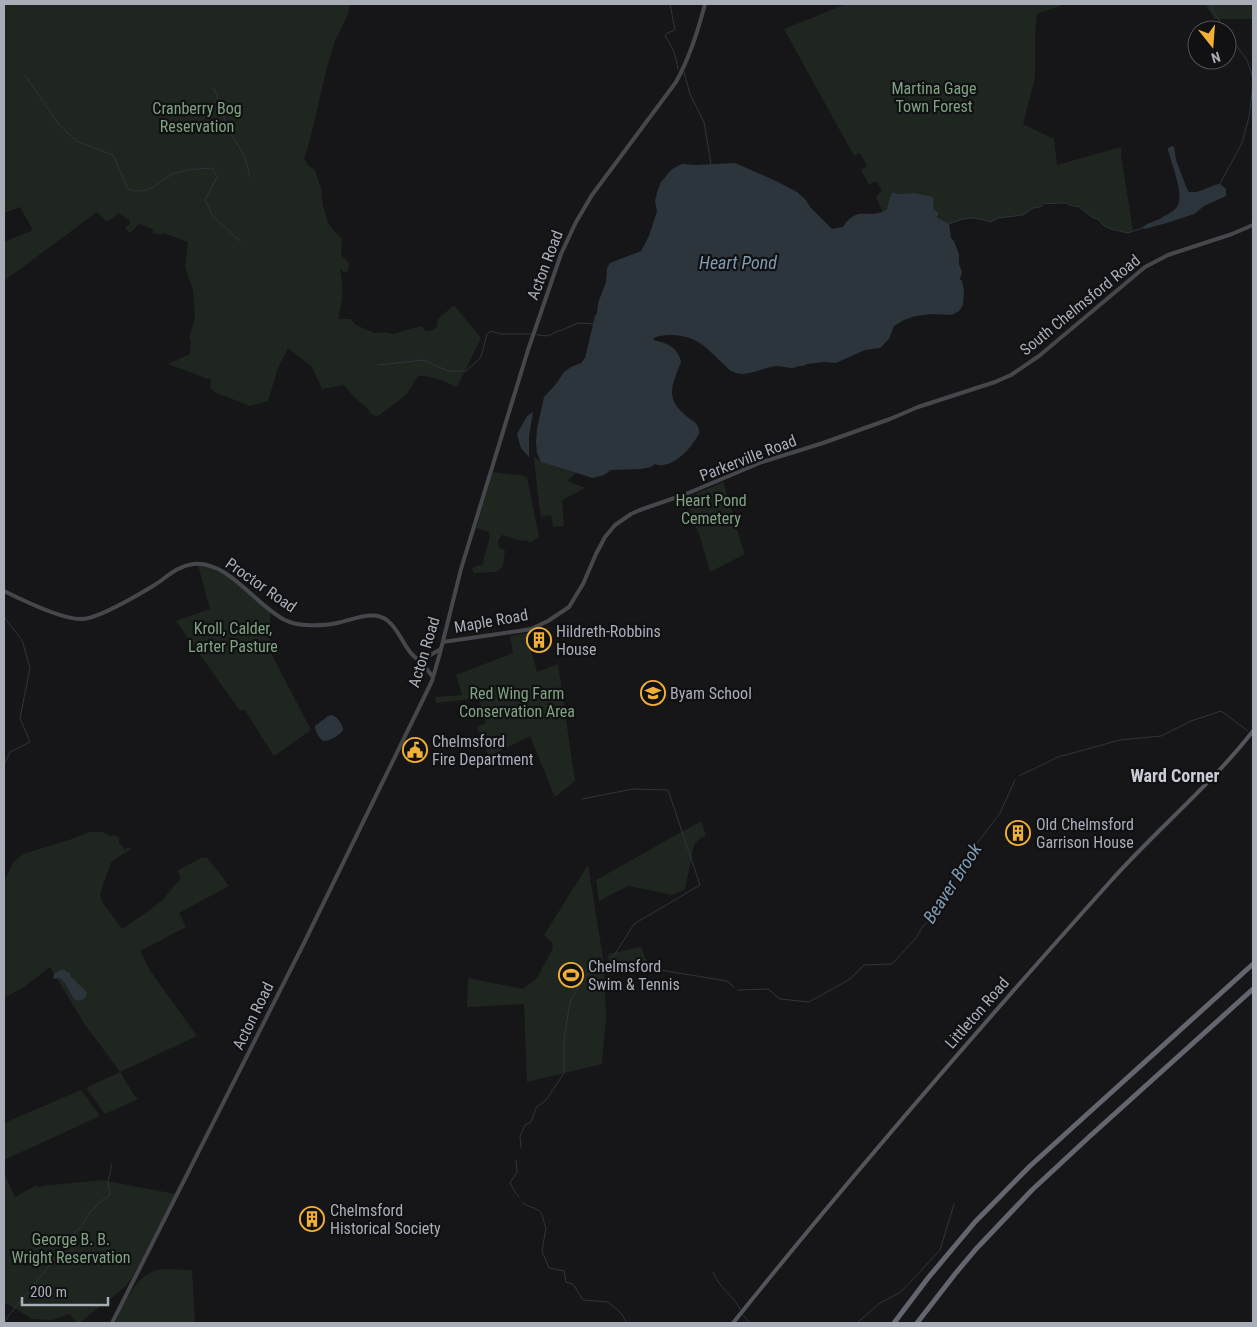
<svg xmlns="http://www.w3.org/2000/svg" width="1257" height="1327" viewBox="0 0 1257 1327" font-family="'Roboto Condensed',sans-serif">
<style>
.green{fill:#1e261f}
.water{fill:#2c353c}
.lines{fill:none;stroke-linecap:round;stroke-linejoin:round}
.stream{stroke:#2c353c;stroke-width:1}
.secondary{stroke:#45474d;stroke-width:4}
.primary{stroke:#53555c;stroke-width:4}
.motorway{stroke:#63666e;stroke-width:5}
.labels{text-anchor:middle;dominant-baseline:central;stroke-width:4.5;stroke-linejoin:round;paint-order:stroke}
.park-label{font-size:16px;fill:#7fa381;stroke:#111113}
.street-label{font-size:16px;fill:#a8adb8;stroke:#111113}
.poi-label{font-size:16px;fill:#a8adb8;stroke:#111113;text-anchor:start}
.water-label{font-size:18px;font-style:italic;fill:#7f9bb3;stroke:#111113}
.neighbourhood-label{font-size:18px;font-weight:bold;fill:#c9ccd4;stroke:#111113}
</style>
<rect width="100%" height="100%" fill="#161618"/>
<!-- green -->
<g class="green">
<path d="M 4,4 L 351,4 C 347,20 337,34 332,50 C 321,86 316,123 304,159 L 308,165 L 315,170 L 316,174 L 321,188 L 323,206 L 329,225 L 342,239 L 341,255 L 349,263 L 348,271 L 345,273 L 340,269 C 344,291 343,297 338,319 L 350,319 L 356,325 L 374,333 L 384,332 L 393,334 L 421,326 L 426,331 C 434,332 439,327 437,320 L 454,305 L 481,338 L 457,387 C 445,382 432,375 418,376 L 406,395 L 380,415 L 376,416 L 371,414 L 368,409 L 354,397 L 344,385 L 322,389 L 312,367 L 288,348 L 278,368 L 268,401 L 250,406 L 214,392 L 213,389 L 210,389 L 211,380 L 168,364 L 190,354 L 190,353 L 191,342 L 189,338 L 195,318 L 193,290 L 185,267 L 188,242 L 164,233 L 161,235 L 153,233 L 152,232 L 155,230 L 139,224 L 130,233 L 125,228 L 130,224 L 130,221 L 118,213 L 112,219 L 106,221 L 97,212 L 4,281 L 4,242 L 33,230 L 20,207 L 4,213 L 4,144 L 5,143 L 4,142 Z"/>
<path d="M 846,4 L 1060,4 L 1060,6 L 1037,14 L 1035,35 L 1035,78 L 1023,124 L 1054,139 L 1057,165 L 1121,147 L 1121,155 L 1133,231 L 1128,233 L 1111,229 L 1104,226 L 1099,220 L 1092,217 L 1078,206 C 1072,207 1071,205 1066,203 C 1059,202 1052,205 1045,203 L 1040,207 L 1033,208 L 1023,215 L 998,218 L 990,222 C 973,216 966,217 949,224 L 938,217 L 939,214 L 938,211 L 934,209 L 932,197 L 915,193 L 899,194 L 892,192 L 888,204 L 887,209 L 885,209 L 883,212 L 876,197 L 882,190 L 876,181 L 869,185 L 861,170 L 867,166 L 860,153 L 854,156 L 784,29 Z"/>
<polygon points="1205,4 1253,4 1253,19 1215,19"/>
<polygon points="534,457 542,462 576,473 567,481 585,488 562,500 564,526 553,527 551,515 541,517 537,488"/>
<path d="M 493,472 L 514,475 L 516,474 L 524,475 L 522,476 L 527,477 L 539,537 L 531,542 L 522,540 L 521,541 L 502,535 L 498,541 L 499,548 L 505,550 L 503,567 L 496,572 L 474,573 L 472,568 L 483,564 C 484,554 491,540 489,532 L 476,528 Z"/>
<path d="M 723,482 C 731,506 736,530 745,554 L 710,572 L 700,537 L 687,505 L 686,498 Z"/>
<path d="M 198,565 C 227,570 248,594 270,612 L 270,651 L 311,730 L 274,756 L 244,709 L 240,711 L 176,621 L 210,609 Z"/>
<polygon points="532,632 532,636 528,640 537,672 558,664 575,781 555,797 530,736 489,757 477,727 486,723 479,698 436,703 435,697 462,695 456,675 513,653 510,636"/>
<polygon points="701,821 706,835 697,841 694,845 685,889 673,895 628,886 599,901 596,880"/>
<polygon points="90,832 102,832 110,836 115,835 119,838 119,843 126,851 125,849 129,847 131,849 111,862 100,894 102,902 122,929 147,912 165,898 165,897 181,878 177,871 201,858 207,858 218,871 229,886 179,913 186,927 140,951 151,972 197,1036 120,1072 134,1095 138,1099 105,1114 86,1088 120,1072 84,1023 50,967 24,987 4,998 4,882 13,863 23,854 69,840"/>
<polygon points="588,865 604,964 606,1018 602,1064 527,1082 524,1004 467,1007 468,978 523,989 537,978 553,948 552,942 544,935"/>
<polygon points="641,947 649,967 610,974 608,954"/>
<polygon points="81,1090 100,1116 4,1160 4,1123"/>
<polygon points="4,1173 15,1197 37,1185 39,1188 41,1186 102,1180 175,1194 132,1278 125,1287 79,1323 77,1323 70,1314 52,1320 32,1319 4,1302"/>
<path d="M 162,1269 L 192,1270 L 195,1323 L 115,1323 C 126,1302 136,1272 162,1269 Z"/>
</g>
<!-- water -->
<g class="water">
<path d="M 1172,146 L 1174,147 L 1176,160 L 1187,189 L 1189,192 C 1201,194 1209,185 1220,184 L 1226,189 L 1226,196 L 1204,206 L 1194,214 L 1170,222 L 1145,229 L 1142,228 C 1147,222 1156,222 1163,217 C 1168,214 1176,210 1178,205 C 1184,194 1171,162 1168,150 L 1168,148 Z"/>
<path d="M 735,163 L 776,181 L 797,192 L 805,199 L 810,207 L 832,229 L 843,227 C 857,204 870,221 887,209 L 888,204 L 892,192 L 899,194 L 915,193 L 933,197 L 934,209 L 939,213 L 937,217 L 949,224 L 951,238 L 954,241 L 959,254 L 959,264 L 962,272 L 960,279 L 962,281 L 964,290 L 963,305 L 959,311 L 952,315 L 932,314 L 916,316 L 904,320 L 894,326 L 889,339 L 880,348 L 865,350 L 836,363 L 824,362 L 807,364 L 803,366 C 798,365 797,368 792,368 C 787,368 782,366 776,366 C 760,368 746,379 731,371 C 711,354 701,336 673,335 C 666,335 660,335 654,338 L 653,340 C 667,343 678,347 681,362 C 671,388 664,399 690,419 C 695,422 698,424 699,430 C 700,435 697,437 695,440 C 688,452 669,470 655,464 L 651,467 L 641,469 L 611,470 L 604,475 L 593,478 L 541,462 L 537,453 L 536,442 L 537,429 L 544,397 L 556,384 L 564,372 L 571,367 L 581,363 L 585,358 L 595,316 L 597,313 L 598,303 L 606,282 L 607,268 L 610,263 L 641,251 L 649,236 L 657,211 L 655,201 L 657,192 L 661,182 L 672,169 L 682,164 L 696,165 Z"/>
<polygon points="533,412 529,436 529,457 521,448 517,434 527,416"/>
<path d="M 332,715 C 337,717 343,724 343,730 C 339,736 330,741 323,741 C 319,738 315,731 315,726 L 328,716 Z"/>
<path d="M 60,970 L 64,970 L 70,973 L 71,977 L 87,992 L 86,997 C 83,1000 80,1001 75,1000 C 69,993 67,983 60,978 L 54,979 L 53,977 L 55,973 Z"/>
</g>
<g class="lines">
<!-- stream -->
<g class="stream">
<path d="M 670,4 L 675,30 L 667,33 L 665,36 C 673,47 676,56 678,69"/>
<polyline points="1211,4 1212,9 1225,30"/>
<polyline points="1227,33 1247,60 1253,78"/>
<polyline points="684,72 690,94 704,122 711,164"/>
<path d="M 25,75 L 57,122 L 76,141 L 113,155 L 128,189 C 152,196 154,183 173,174 C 185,169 200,169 212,168 L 217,177 L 205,200 L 213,216 L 241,242"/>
<polyline points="214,88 228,129 245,157 250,177"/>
<polyline points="1220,184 1242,143 1249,117 1253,85"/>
<path d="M 949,224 C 966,217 973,216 990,222 L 998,218 L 1023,215 L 1033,208 L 1040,207 L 1045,203 C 1052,205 1059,202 1066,203 C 1071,205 1072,207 1078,206 L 1092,217 L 1099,220 L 1104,226 L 1111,229 L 1128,233 L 1142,228"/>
<polyline points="537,335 548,336 558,331 560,331 578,323 594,324"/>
<polyline points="378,365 423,360 448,371 466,371 481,357 487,334 491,331 501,334 531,334"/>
<polyline points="4,765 10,752 30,742 20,718 30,668 22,640 4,617"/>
<polyline points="1019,776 1058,757 1120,740 1161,736 1191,721 1221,711 1248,731"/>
<polyline points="582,799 633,789 668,790 700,885 634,924 610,962"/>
<polyline points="738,990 768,989 780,999 809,1002 850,979 864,965 892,964 916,938 923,926 932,918 938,900 959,867 1000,813 1015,780"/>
<polyline points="521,1148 520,1136 525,1125 531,1122 536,1108 546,1100 564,1073 564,1039 570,1002 585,976 603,964 610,963 615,973 648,968 727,981 734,987"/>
<polyline points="516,1160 517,1172 510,1183 515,1192 519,1197"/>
<path d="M 523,1203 C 528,1207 533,1207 538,1210 C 544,1214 543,1222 546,1228 L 542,1251 L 549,1268 L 564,1271 L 566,1282 L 573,1284 L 583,1300 L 608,1302 L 621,1313 L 627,1323"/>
<path d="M 713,1272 C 720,1290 733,1294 740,1309"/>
<polyline points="743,1315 750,1323"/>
<path d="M 4,1323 C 12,1308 26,1298 34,1284 L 64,1248 L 75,1232 L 82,1226 L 89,1213 L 100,1202 L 110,1195 C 110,1190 108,1186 108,1182 C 109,1175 112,1171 111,1164"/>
<polyline points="857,1323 880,1303 901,1292 940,1250 954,1204"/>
</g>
<!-- secondary -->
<g class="secondary">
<path d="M 4,591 C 22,600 62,620 82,619 C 98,619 138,595 153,586 C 166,578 177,566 193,564 C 228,560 256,606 285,620 C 297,627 324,626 337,623 C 353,620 374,609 388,621 C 398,629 402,642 410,652 C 413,656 417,659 421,662 C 425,667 429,672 433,677"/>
<polyline points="443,642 519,631 531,629 548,621 569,607 583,584 596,554 605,537 615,525 631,514 640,510 686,494 762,462 823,443 890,419 918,407 995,382 1011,375 1039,356 1145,267 1168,255 1232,234 1253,225"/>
<polyline points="419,659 425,658 441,649"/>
<path d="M 112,1323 L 304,943 L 432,681 L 440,653 L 461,569 L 528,350 L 561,254 L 576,222 L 592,195 L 676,82 C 690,57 698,31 705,4"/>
</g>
<!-- primary -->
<path class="primary" d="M 733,1323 C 854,1172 980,1027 1109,883 C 1155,831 1210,786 1253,731"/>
<!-- motorway -->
<g class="motorway">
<polyline points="894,1323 928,1278 975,1222 1030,1166 1253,964"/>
<polyline points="917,1323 955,1274 976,1249 1032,1190 1089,1137 1253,989"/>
</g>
</g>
<!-- icons -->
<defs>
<symbol id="building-ring" viewBox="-11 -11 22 22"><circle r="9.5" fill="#111113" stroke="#f2b134" stroke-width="1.5"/><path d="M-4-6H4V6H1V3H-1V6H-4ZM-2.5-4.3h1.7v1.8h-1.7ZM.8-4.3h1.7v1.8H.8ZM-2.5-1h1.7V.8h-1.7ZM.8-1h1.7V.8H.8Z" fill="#f2b134"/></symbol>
<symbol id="school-ring" viewBox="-11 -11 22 22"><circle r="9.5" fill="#111113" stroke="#f2b134" stroke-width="1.5"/><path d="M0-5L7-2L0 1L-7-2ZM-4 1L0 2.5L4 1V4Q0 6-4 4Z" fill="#f2b134"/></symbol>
<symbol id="civic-ring" viewBox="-11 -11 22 22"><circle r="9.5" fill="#111113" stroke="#f2b134" stroke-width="1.5"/><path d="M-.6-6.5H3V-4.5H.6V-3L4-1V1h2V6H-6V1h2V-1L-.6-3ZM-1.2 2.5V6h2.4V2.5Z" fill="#f2b134"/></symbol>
<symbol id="stadium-ring" viewBox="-11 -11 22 22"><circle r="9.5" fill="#111113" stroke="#f2b134" stroke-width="1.5"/><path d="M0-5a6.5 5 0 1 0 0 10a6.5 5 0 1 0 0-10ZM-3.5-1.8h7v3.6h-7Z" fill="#f2b134"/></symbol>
</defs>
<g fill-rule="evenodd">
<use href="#building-ring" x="525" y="626" width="28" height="28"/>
<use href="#school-ring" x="639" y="679" width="28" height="28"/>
<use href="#civic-ring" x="401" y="736" width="28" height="28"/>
<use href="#building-ring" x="1004" y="819" width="28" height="28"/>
<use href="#stadium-ring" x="557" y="961" width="28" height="28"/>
<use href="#building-ring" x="298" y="1205" width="28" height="28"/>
</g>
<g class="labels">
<!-- park labels -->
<g class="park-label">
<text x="934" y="88">Martina Gage<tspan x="934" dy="18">Town Forest</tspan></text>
<text x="197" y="108">Cranberry Bog<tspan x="197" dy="18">Reservation</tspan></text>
<text x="711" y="500">Heart Pond<tspan x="711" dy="18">Cemetery</tspan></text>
<text x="233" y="628">Kroll, Calder,<tspan x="233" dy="18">Larter Pasture</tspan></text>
<text x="517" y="693">Red Wing Farm<tspan x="517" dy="18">Conservation Area</tspan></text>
<text x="71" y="1239">George B. B.<tspan x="71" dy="18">Wright Reservation</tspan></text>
</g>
<!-- street labels -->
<g class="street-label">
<text transform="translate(545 265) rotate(-69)">Acton Road</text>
<text transform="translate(1080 305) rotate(-39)">South Chelmsford Road</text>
<text transform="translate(748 458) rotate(-21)">Parkerville Road</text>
<text transform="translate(261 585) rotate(35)">Proctor Road</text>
<text transform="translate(491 621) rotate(-10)">Maple Road</text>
<text transform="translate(424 652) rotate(-73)">Acton Road</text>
<text transform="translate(977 1013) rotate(-49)">Littleton Road</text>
<text transform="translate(253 1016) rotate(-64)">Acton Road</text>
</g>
<!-- poi labels -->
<g class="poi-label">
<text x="556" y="631">Hildreth-Robbins<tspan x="556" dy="18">House</tspan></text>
<text x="670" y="693">Byam School</text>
<text x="432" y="741">Chelmsford<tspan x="432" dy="18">Fire Department</tspan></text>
<text x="1036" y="824">Old Chelmsford<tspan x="1036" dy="18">Garrison House</tspan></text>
<text x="588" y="966">Chelmsford<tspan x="588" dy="18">Swim &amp; Tennis</tspan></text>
<text x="330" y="1210">Chelmsford<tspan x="330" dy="18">Historical Society</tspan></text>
</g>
<!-- water labels -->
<g class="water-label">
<text x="738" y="262">Heart Pond</text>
<text transform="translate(952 883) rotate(-57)">Beaver Brook</text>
</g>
<!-- neighbourhood labels -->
<g class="neighbourhood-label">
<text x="1175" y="775">Ward Corner</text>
</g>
</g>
<!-- border -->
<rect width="1257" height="1327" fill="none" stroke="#a8adb8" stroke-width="10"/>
<!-- north arrow -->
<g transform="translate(1212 45) rotate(163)"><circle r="24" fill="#111113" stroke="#4d4f55"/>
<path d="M0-4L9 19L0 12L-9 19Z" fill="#f2b134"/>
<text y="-8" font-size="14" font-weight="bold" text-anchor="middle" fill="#a8adb8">N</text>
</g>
<!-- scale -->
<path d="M22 1297v8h86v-8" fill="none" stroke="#a8adb8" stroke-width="2.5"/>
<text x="30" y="1297" font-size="15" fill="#a8adb8" stroke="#111113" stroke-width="4" paint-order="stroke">200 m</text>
</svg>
